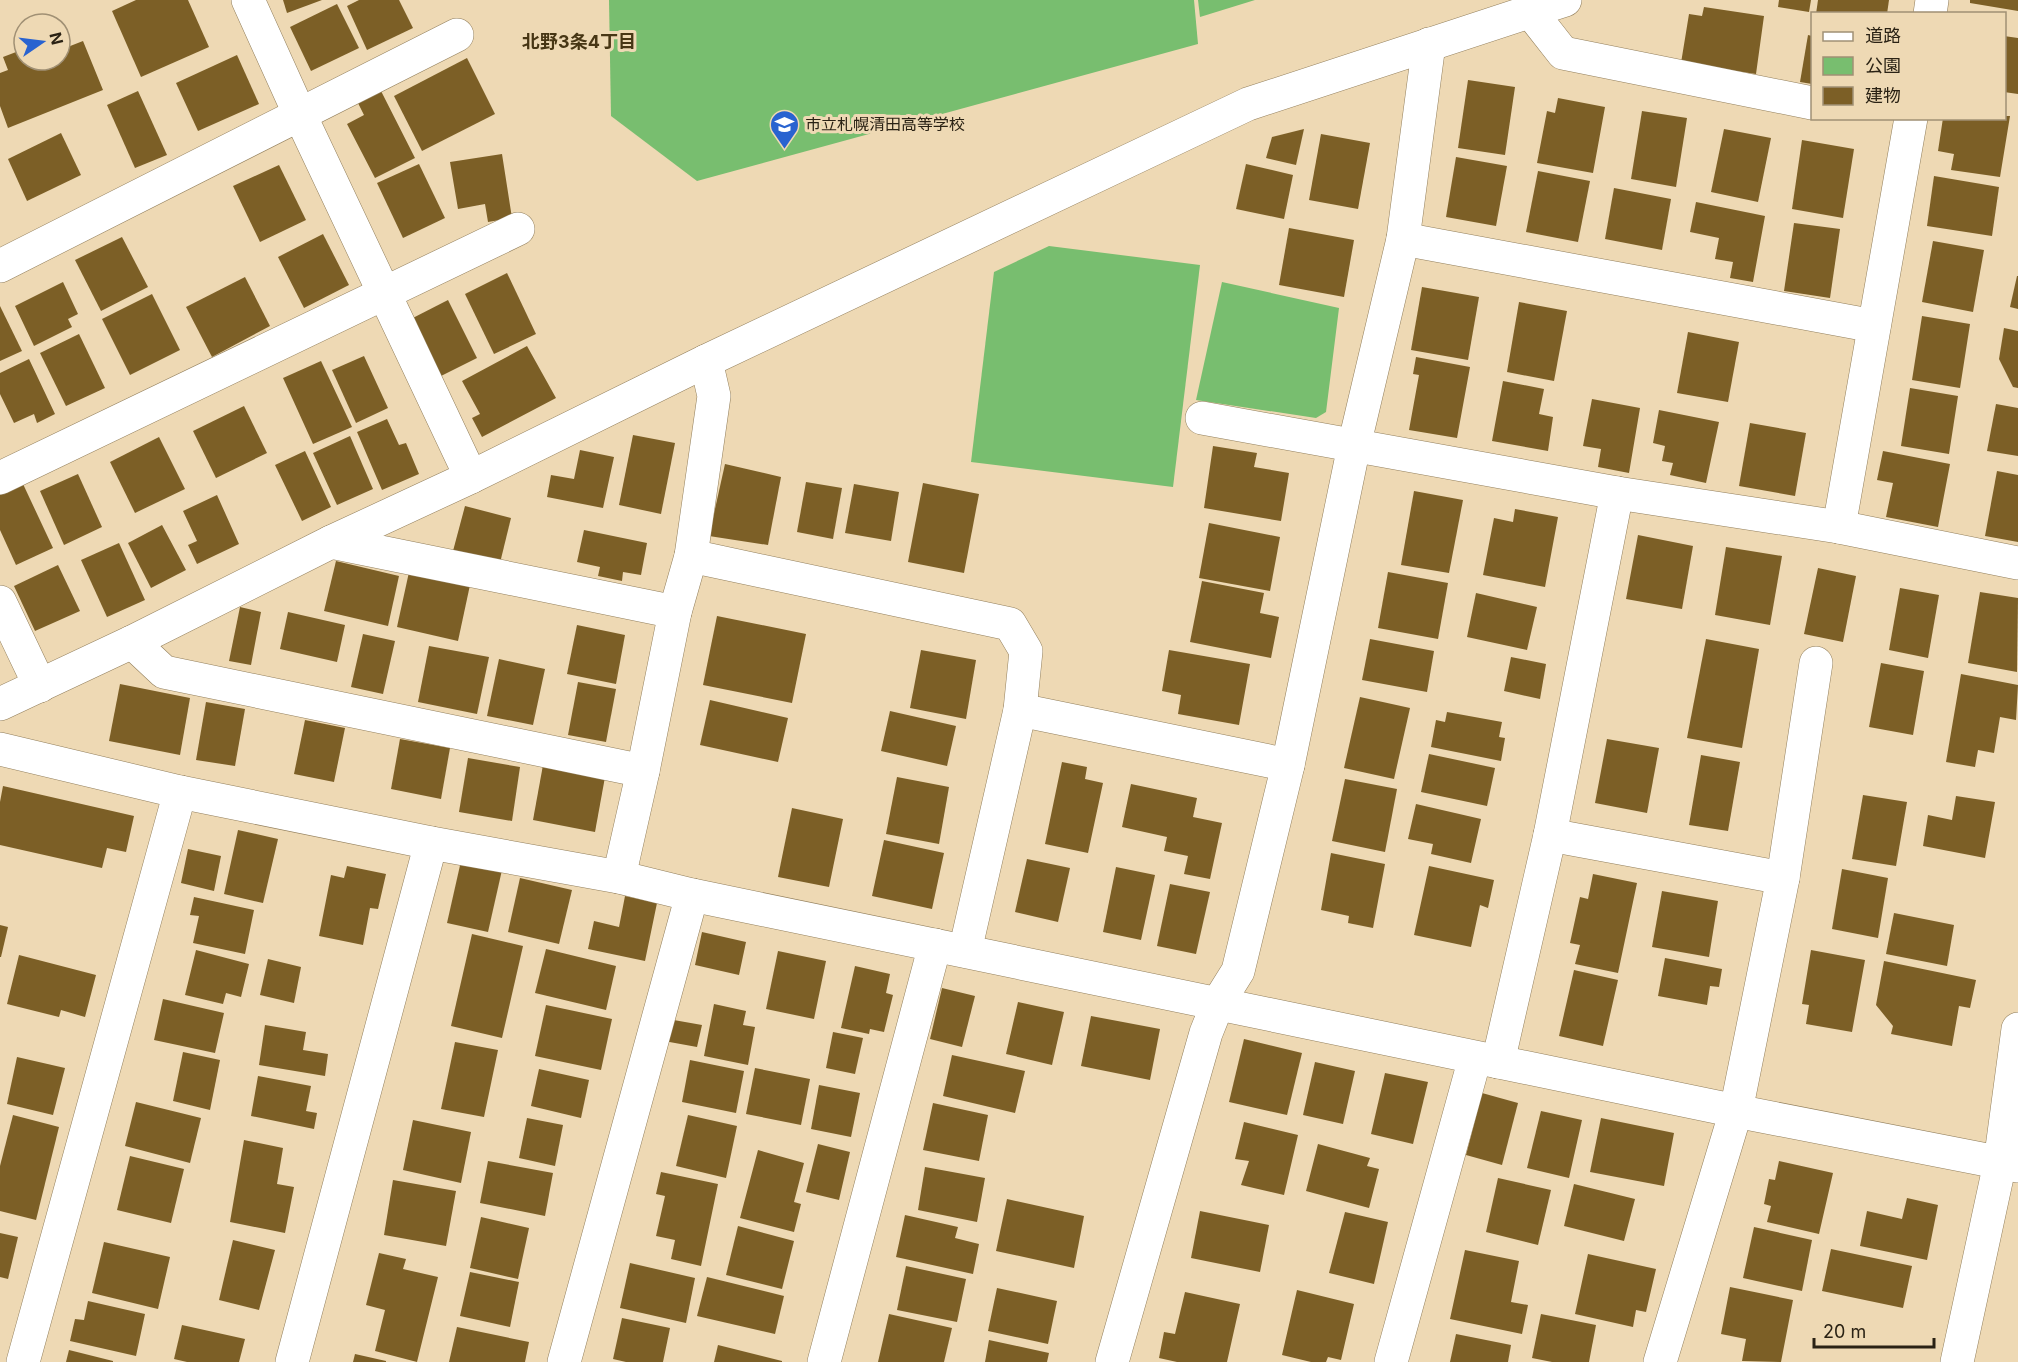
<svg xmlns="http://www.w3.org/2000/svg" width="2018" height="1362" viewBox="0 0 2018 1362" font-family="Inter,'Noto Sans JP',sans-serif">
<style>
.green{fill:#78be6f}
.building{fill:#7c5f26}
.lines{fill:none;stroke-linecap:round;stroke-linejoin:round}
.minor-casing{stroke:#927f5c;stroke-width:34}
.minor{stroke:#fff;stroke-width:33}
.labels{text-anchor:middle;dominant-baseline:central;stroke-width:6;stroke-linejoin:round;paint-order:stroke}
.poi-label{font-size:16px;fill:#2a2214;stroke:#eed9b4;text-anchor:start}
.neighbourhood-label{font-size:18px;font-weight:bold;fill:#473614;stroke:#eed9b4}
</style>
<rect width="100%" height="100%" fill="#eed9b4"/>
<!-- green -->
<g class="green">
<polygon points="609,0 1194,0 1198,44 697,181 611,116"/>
<polygon points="1198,0 1255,0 1200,17"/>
<polygon points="1049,246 1200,265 1173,487 971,462 994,272"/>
<polygon points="1222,282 1339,308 1326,412 1316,418 1196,400"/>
</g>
<!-- building -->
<g class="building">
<polygon points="136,0 188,0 209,47 141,77 112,11"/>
<polygon points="283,0 322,0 287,13"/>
<polygon points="359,0 399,0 413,28 367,50 347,6"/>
<polygon points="1779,0 1811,0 1809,12 1778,7"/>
<polygon points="1818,0 1889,0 1887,14 1816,14"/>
<polygon points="1970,0 2018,0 2018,11 1970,3"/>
<polygon points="337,4 359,48 311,71 290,27"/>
<polygon points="1704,7 1764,16 1756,74 1681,63 1689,14 1702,16"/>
<polygon points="1808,35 1812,36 1812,84 1800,82"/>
<polygon points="2004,36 2018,38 2018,94 2004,92"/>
<polygon points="83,41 103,90 8,128 0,106 0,73 8,70 3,57 24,49 24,60 60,60 60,50"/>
<polygon points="237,55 259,104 198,131 176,83"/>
<polygon points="467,58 495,114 422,151 394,96"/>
<polygon points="1468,80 1515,87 1505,155 1458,148"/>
<polygon points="138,91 167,155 135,168 107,105"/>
<polygon points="381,91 415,158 375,178 347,124 364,115 358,103"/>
<polygon points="1558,98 1605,107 1593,173 1537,163 1547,111 1555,113"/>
<polygon points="1642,111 1687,118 1676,187 1631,179"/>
<polygon points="2004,116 2010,116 2000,177 1951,170 1954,154 1938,151 1943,118 2004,118"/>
<polygon points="1304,129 1296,165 1266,158 1272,137"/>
<polygon points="1724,129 1771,138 1758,202 1711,192"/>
<polygon points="61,133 81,175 27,201 8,159"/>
<polygon points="1321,134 1370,143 1358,209 1309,200"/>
<polygon points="1802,140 1854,149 1843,218 1792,209"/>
<polygon points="502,154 512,218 488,222 485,204 458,209 450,162"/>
<polygon points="1456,157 1507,166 1496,226 1446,217"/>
<polygon points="419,164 445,218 403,238 377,183"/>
<polygon points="1246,164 1293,175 1284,219 1236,209"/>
<polygon points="279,165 306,220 260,242 233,186"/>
<polygon points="1538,171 1590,181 1578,242 1526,232"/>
<polygon points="1934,176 1999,187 1992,236 1927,226"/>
<polygon points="1614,188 1671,199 1662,250 1605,239"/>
<polygon points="1696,202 1765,216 1753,282 1730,278 1733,262 1715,259 1719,238 1690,232"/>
<polygon points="1794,223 1840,229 1830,298 1784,291"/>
<polygon points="1289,228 1354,240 1344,297 1279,285"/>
<polygon points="323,234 349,285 304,308 278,257"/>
<polygon points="122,237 148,287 101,311 75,260"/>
<polygon points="1933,241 1984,250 1973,312 1922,302"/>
<polygon points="507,273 536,334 494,354 465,294"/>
<polygon points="2017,276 2018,276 2018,309 2010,307"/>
<polygon points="245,277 270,326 212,357 186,307"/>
<polygon points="63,282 78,314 68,319 72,327 34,346 15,306"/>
<polygon points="1422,287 1479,297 1468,360 1411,350"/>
<polygon points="152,294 180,350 130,375 102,319"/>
<polygon points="448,300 477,358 433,380 405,322"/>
<polygon points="1519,302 1567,311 1554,381 1507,372"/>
<polygon points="0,306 22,351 0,361"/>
<polygon points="1922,316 1970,324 1960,388 1912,380"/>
<polygon points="2004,328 2018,331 2018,388 2013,387 1999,359"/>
<polygon points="1688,332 1739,342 1728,402 1677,393"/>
<polygon points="79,334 105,388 66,406 40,353"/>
<polygon points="527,346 556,398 482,437 472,418 480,414 462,381"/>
<polygon points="364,356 388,408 356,423 332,370"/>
<polygon points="1416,357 1470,367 1457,438 1409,430 1419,375 1413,374"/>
<polygon points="29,359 55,414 37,423 34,414 14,423 0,394 0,373"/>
<polygon points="321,361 352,427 313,444 283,378"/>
<polygon points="1503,381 1544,389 1539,414 1553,417 1548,451 1492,441"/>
<polygon points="1910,388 1958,396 1949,454 1901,446"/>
<polygon points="1592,399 1640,408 1629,473 1598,467 1601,449 1583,446"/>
<polygon points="1996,404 2018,408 2018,456 1987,451"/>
<polygon points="244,406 267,453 216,478 193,431"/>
<polygon points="1659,410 1719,422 1706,483 1670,475 1673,463 1662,461 1665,446 1653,443"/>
<polygon points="387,419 399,445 406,443 419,474 382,490 357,432"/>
<polygon points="1750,423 1806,433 1795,496 1739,486"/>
<polygon points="633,435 675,443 661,514 619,505"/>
<polygon points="350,436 373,489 337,505 313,453"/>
<polygon points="159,437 185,489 135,513 110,462"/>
<polygon points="1213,446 1257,453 1254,467 1289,473 1281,521 1204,508"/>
<polygon points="580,450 614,457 603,508 547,497 551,475 574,479"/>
<polygon points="305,451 331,507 302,521 275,465"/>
<polygon points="1883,451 1950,464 1938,527 1886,517 1893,483 1877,480"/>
<polygon points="725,464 781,477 768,545 709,536"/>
<polygon points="1997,471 2018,475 2018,542 1985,536"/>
<polygon points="78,474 102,527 64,545 40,491"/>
<polygon points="806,482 842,488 833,539 797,532"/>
<polygon points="923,483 979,494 964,573 908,562"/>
<polygon points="23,484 53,548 16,565 0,530 0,495"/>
<polygon points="854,484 899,492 891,541 845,533"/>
<polygon points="1414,491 1463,500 1449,573 1401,565"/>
<polygon points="217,495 239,544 197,564 188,545 197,541 183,511"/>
<polygon points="465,506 511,518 500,563 453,551"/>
<polygon points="1515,509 1558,517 1545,587 1483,575 1494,518 1513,522"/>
<polygon points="1209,523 1280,537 1270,591 1199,578"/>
<polygon points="162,525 186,570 151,588 128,543"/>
<polygon points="584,530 647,543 641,575 623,572 622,581 598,576 600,567 577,562"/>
<polygon points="1638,535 1693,546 1682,609 1626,599"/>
<polygon points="119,543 145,600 107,617 81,560"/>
<polygon points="1726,547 1782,556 1770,625 1715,615"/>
<polygon points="336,561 399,576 388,626 324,611"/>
<polygon points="58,565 80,611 35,631 14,586"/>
<polygon points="1818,568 1856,576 1843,642 1804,634"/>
<polygon points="409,572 470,585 458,641 397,627"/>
<polygon points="1388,572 1448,583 1438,639 1378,628"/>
<polygon points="1202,581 1264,593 1260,613 1279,617 1271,658 1190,642"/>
<polygon points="1900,588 1939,595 1928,658 1889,650"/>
<polygon points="1980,592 2018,598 2017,672 1968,663"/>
<polygon points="1476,593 1537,607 1527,650 1467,637"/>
<polygon points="240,607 261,612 251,665 229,661"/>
<polygon points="288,612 345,625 337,662 280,649"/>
<polygon points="717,616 806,634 792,703 703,685"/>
<polygon points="577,625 625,635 616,684 567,674"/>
<polygon points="363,634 395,641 383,694 351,687"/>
<polygon points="1370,639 1434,651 1427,692 1362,680"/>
<polygon points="1706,639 1759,649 1742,748 1687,738"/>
<polygon points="429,646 489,657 477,714 418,702"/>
<polygon points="921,650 976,660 966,719 910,708"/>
<polygon points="1169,650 1250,664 1239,725 1178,714 1181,695 1162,691"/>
<polygon points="1511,657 1546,664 1540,699 1504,691"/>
<polygon points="499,659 545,669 533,725 487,716"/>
<polygon points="1881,663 1924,671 1913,735 1869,727"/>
<polygon points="1961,674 2018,685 2016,720 2000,717 1994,753 1978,750 1975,767 1946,762"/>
<polygon points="578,682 616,689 606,742 568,735"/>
<polygon points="120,684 190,698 180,755 109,741"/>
<polygon points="1360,697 1410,708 1394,779 1344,768"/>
<polygon points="710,700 788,718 778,762 700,745"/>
<polygon points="206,702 245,709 235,766 196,760"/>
<polygon points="890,711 956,726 947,766 881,751"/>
<polygon points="1447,712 1502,722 1499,737 1505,738 1501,761 1431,747 1436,720 1445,722"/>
<polygon points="305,720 345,728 334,782 294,774"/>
<polygon points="400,739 450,748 441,799 391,789"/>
<polygon points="1607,739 1659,748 1647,813 1595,803"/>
<polygon points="1429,754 1495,768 1487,806 1421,792"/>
<polygon points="1701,755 1740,762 1728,831 1689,825"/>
<polygon points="468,758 520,767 512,821 459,812"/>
<polygon points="1062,762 1087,767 1085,779 1103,783 1088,853 1045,844"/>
<polygon points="543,765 605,777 595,832 533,820"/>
<polygon points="897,777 949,787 939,844 886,834"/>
<polygon points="1345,779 1397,789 1385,852 1332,841"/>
<polygon points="1131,784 1197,798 1193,817 1222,823 1210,879 1184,874 1188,856 1164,851 1167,837 1122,827"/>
<polygon points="3,786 134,816 126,852 107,848 102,868 0,845 0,802"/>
<polygon points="1863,795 1907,802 1896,866 1852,859"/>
<polygon points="1956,796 1995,802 1985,858 1923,846 1928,815 1952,820"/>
<polygon points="1416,804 1481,819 1471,863 1431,854 1433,844 1408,839"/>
<polygon points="792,808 843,819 829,887 778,877"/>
<polygon points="238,830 278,839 263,903 224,894"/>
<polygon points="884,840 944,853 932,909 872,896"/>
<polygon points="188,849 221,856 214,891 181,883"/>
<polygon points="1331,853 1385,864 1373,928 1348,923 1349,916 1321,910"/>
<polygon points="1027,859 1070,868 1058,922 1015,912"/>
<polygon points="461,861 502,870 488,932 447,923"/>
<polygon points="347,866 386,874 378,909 370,908 363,945 319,936 331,875 344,878"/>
<polygon points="1429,866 1494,880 1488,908 1480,905 1471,947 1414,935"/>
<polygon points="1116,867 1155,875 1141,940 1103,932"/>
<polygon points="1842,869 1888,878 1878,938 1832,929"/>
<polygon points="1593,874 1637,883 1618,973 1575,964 1580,945 1570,943 1580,897 1588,899"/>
<polygon points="520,878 572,890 559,944 508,932"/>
<polygon points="1170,884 1210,892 1196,954 1157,946"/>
<polygon points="1662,891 1718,901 1709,957 1652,947"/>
<polygon points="625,896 657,903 645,961 588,949 594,921 619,927"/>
<polygon points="194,897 254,910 245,954 193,943 199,916 190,915"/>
<polygon points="1894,913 1954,925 1947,966 1886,954"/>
<polygon points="0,925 8,927 1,957 0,957"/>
<polygon points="702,932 746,942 739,975 695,965"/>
<polygon points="472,934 523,946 502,1038 451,1026"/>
<polygon points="546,949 616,966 606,1010 535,993"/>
<polygon points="196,950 249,964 241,997 226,993 223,1004 185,995"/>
<polygon points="1811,950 1865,960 1852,1032 1806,1024 1809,1005 1802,1004"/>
<polygon points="778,951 826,961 814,1019 766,1009"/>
<polygon points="19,955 96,975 85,1017 61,1010 59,1017 7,1004"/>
<polygon points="1665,958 1722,969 1719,987 1710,986 1707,1005 1658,996"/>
<polygon points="268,959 301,967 294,1003 260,995"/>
<polygon points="1884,961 1976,980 1970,1008 1959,1006 1952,1046 1891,1034 1893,1026 1876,1005"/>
<polygon points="855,966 890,974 886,993 893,995 884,1032 870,1029 869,1034 841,1028"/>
<polygon points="1574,970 1618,980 1603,1046 1559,1036"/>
<polygon points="942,988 975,996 962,1047 930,1039"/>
<polygon points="163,999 224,1013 215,1053 154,1040"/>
<polygon points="1018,1002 1064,1012 1052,1065 1006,1054"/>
<polygon points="714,1004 746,1011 743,1025 755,1027 748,1065 704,1056"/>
<polygon points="546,1005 612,1019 601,1070 535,1056"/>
<polygon points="1091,1016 1160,1029 1150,1080 1081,1066"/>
<polygon points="668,1019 702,1025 697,1047 664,1041"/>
<polygon points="265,1025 306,1032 303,1050 328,1054 325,1076 259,1065"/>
<polygon points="833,1032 863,1038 855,1074 826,1068"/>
<polygon points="1244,1039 1302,1053 1287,1115 1229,1102"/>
<polygon points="455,1042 498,1050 484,1117 441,1109"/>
<polygon points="183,1052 220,1060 210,1110 173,1101"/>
<polygon points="952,1055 1025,1071 1015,1113 943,1096"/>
<polygon points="17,1057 65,1068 53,1115 7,1104"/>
<polygon points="690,1060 744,1071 736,1113 682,1102"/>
<polygon points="1315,1062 1355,1071 1343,1124 1303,1115"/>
<polygon points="755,1068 810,1079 801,1125 746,1114"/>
<polygon points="539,1069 589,1080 581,1118 531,1106"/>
<polygon points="1385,1073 1428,1082 1413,1144 1371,1134"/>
<polygon points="258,1076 311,1086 306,1111 317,1113 314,1129 251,1116"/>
<polygon points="819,1085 860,1093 851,1137 811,1129"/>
<polygon points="1482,1093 1518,1103 1502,1165 1466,1155"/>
<polygon points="136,1102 201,1118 190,1163 125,1146"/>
<polygon points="933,1103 988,1115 979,1161 923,1150"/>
<polygon points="1541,1111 1582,1120 1569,1178 1527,1168"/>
<polygon points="13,1115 59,1127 36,1220 0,1211 0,1166"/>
<polygon points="688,1115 737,1126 726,1178 676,1166"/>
<polygon points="527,1118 563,1125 555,1166 519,1158"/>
<polygon points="1601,1118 1674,1133 1664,1186 1590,1172"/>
<polygon points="413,1120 471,1132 461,1183 403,1170"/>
<polygon points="1244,1122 1298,1135 1284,1195 1241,1185 1249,1161 1235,1159"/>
<polygon points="244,1140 283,1148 277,1184 294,1187 285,1233 230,1222"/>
<polygon points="818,1144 850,1152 839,1200 806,1192"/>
<polygon points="1318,1144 1370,1158 1367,1166 1379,1169 1369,1208 1306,1191"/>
<polygon points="758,1150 804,1163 794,1202 801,1204 794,1232 740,1218"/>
<polygon points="130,1156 184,1169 171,1223 117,1210"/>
<polygon points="488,1161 553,1173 545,1216 480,1203"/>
<polygon points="1779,1161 1833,1173 1819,1234 1767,1222 1771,1206 1764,1204 1769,1179 1775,1180"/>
<polygon points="925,1167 985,1178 977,1222 918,1210"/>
<polygon points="661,1172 718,1184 701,1266 671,1259 675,1240 656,1236 665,1196 656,1194"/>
<polygon points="1498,1178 1551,1190 1538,1245 1486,1232"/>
<polygon points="393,1180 456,1191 446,1246 384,1235"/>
<polygon points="1574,1184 1635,1199 1624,1241 1564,1226"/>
<polygon points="1907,1198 1938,1205 1927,1260 1860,1246 1867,1211 1902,1219"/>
<polygon points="1007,1199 1084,1216 1074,1268 996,1251"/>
<polygon points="1200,1211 1269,1225 1260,1272 1191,1258"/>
<polygon points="1345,1212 1388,1222 1374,1284 1329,1273"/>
<polygon points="905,1215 958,1227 955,1238 979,1244 973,1274 896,1257"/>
<polygon points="481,1217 529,1228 518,1279 470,1268"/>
<polygon points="738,1226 794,1241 782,1289 726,1275"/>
<polygon points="1754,1227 1812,1240 1802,1291 1743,1278"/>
<polygon points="0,1233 18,1237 8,1279 0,1277"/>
<polygon points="233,1240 275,1250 259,1310 219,1300"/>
<polygon points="104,1242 170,1257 158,1309 92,1293"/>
<polygon points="1831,1249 1912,1266 1903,1308 1822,1291"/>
<polygon points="1465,1250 1519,1261 1511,1302 1528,1305 1522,1334 1450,1319"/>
<polygon points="379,1253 406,1259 403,1269 438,1277 417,1362 375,1351 385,1310 366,1305"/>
<polygon points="1588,1254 1656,1269 1646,1312 1636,1310 1633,1327 1575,1314"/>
<polygon points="630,1263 695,1278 686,1323 620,1308"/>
<polygon points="906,1266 966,1279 957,1322 897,1310"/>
<polygon points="470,1272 519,1282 510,1327 460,1316"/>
<polygon points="707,1277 784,1296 775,1334 697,1316"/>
<polygon points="1730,1287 1793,1300 1781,1362 1742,1361 1746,1339 1721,1334"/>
<polygon points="997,1288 1057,1301 1048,1344 988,1331"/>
<polygon points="1297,1290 1354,1304 1341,1360 1328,1357 1326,1362 1311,1362 1282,1355"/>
<polygon points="1185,1292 1240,1304 1227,1362 1177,1362 1159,1358 1164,1332 1175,1334"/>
<polygon points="88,1301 145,1314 136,1356 70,1341 75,1319 84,1320"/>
<polygon points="889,1314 952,1328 944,1362 878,1362"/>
<polygon points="1541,1314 1596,1325 1589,1362 1552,1362 1532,1358"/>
<polygon points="622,1318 670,1328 663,1362 626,1362 613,1359"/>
<polygon points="182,1325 245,1339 239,1362 187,1362 174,1359"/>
<polygon points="457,1327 529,1342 525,1362 449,1362"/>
<polygon points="1456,1334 1511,1345 1508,1362 1450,1362"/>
<polygon points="989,1340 1049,1353 1047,1362 985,1362"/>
<polygon points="718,1345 782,1361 782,1362 714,1362"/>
<polygon points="69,1350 113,1361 113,1362 66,1362"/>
<polygon points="355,1354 386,1361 386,1362 353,1362"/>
</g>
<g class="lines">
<defs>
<g id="minor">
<polyline points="248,0 300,115 471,477"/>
<polyline points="1530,11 1563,53 1812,103"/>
<polyline points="1930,14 1932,0"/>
<polyline points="1403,239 1874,326"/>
<polyline points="0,266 457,35"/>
<polyline points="1202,418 1617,493 1839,527 2018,563"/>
<polyline points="0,478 518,229"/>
<polyline points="1839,527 1911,118"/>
<polyline points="331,542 675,612"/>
<polyline points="691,556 1010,624 1026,651 1020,710 965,951"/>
<polyline points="0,602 40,686"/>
<polyline points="132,642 164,672 643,771"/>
<polyline points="0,704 132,642 331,542 471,477 706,361 1248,104 1565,0"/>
<polyline points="1020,710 1288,765"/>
<polyline points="0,749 180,792 431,843 619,877 692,895 1736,1111 2018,1166"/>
<polyline points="1550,835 1783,878"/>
<polyline points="619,877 643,771 675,612 691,556 714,396 706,361"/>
<polyline points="1498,1062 1550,835 1617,493"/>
<polyline points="23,1362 180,792"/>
<polyline points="292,1362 431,843"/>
<polyline points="564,1362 692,895"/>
<polyline points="824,1362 935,945"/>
<polyline points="1112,1362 1206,1033 1218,1003 1238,971 1288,765 1354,446 1403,239 1429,44"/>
<polyline points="1391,1362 1475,1058"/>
<polyline points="1660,1362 1736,1111 1783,878 1816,663"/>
<polyline points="1957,1362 2000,1163 2018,1029"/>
</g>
</defs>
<!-- minor casing -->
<use href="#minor" class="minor-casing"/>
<!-- minor -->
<use href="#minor" class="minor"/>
</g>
<!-- icons -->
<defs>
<symbol id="school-pin" viewBox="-11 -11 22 30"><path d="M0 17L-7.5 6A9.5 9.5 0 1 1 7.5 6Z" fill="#2963d0" stroke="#eed9b4"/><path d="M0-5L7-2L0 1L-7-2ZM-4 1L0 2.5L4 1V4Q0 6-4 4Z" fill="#fff"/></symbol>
</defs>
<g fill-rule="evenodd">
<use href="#school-pin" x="768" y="108" width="33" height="45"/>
</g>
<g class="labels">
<!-- poi labels -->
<g class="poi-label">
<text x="805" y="124">市立札幌清田高等学校</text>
</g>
<!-- neighbourhood labels -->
<g class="neighbourhood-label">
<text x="579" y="41">北野3条4丁目</text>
</g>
</g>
<!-- legend -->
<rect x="1811" y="12" width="195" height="108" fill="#eed9b4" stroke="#a09074" stroke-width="1.5"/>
<rect x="1823" y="32" width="30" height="9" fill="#ffffff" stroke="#a09074" stroke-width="1.5"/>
<text x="1865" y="42" font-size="18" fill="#2a2214">道路</text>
<rect x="1823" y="57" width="30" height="18" fill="#78be6f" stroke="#a09074" stroke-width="1.5"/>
<text x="1865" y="72" font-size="18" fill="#2a2214">公園</text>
<rect x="1823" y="87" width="30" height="18" fill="#7c5f26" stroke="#a09074" stroke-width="1.5"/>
<text x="1865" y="102" font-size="18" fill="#2a2214">建物</text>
<!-- north arrow -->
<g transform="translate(42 42) rotate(76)"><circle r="28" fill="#eed9b4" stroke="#a09074" stroke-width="1.5"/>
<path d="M0-4.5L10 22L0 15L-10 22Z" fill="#2963d0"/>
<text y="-9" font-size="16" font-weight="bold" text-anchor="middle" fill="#2a2214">N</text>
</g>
<!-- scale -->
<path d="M1814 1338v9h120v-9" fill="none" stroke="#2a2214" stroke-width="3"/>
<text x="1823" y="1338" font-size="18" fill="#2a2214" stroke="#eed9b4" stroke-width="4.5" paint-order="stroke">20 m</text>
</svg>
